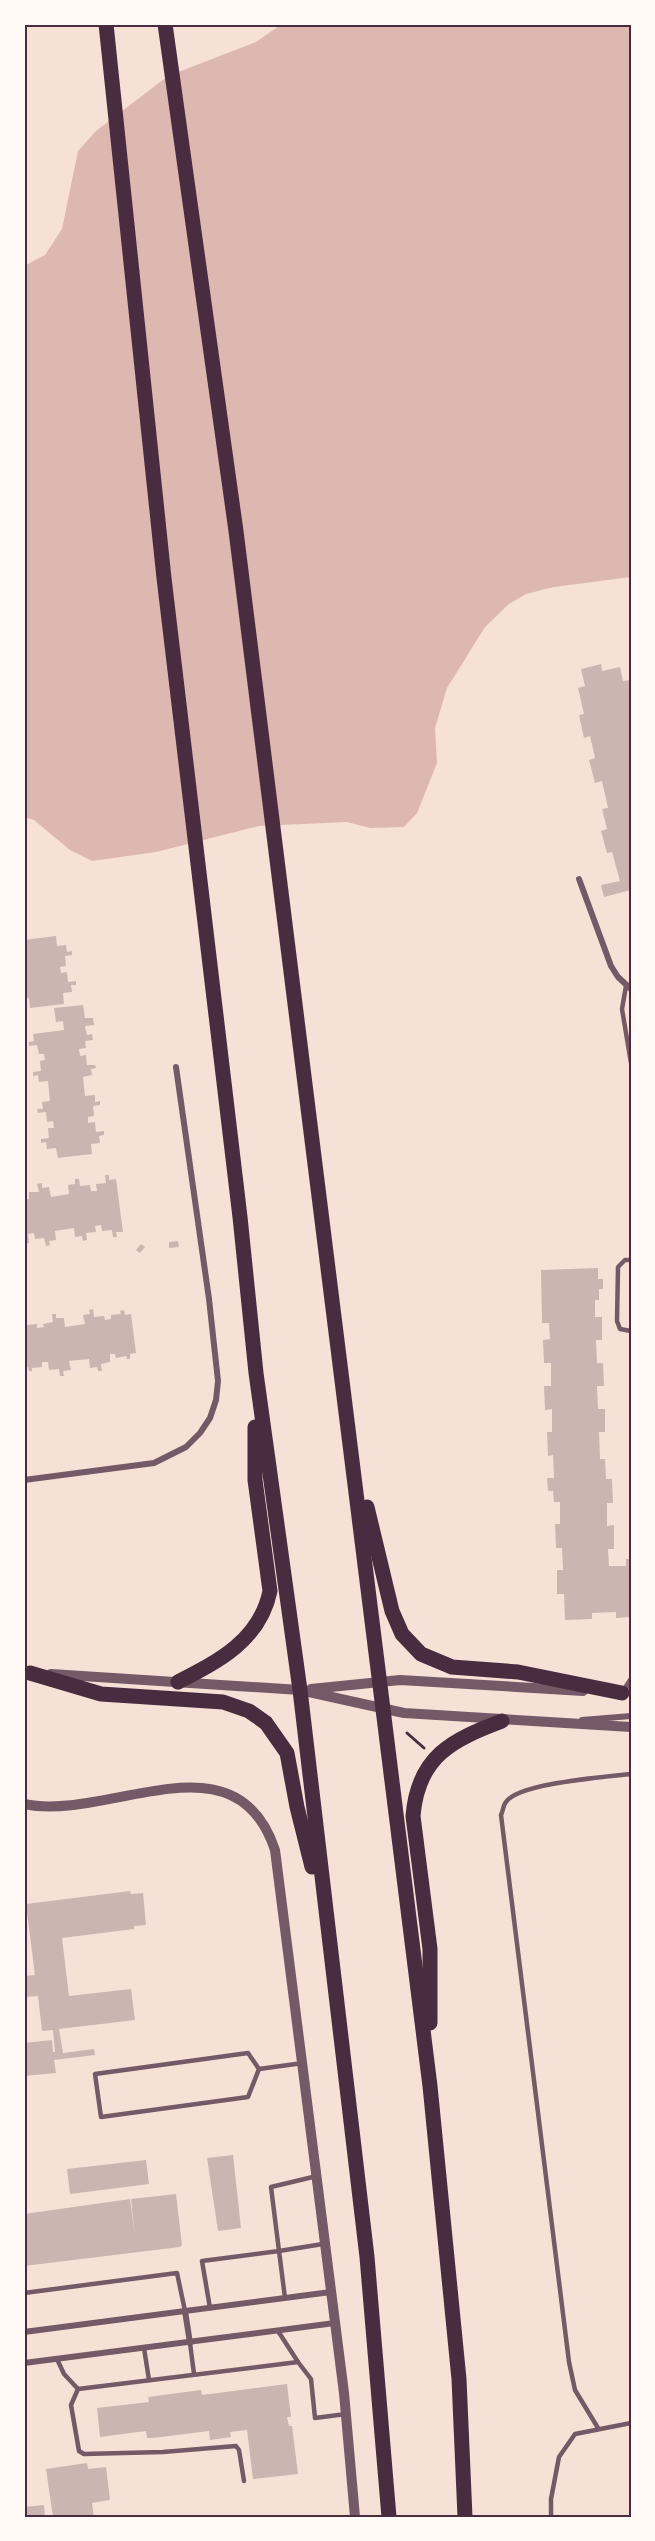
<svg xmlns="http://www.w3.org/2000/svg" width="655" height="2541" viewBox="0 0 655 2541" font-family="'Nunito Sans',sans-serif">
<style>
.water{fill:#dcb8b0}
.building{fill:#ccb4b1}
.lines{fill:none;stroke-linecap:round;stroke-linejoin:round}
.path{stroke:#4a2c40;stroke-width:3}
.service{stroke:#755966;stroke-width:4.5}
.minor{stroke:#755966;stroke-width:6}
.tertiary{stroke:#755966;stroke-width:10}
.primary{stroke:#4a2c40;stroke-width:15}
.neatline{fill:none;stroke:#4a2c40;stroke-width:2}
</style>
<rect width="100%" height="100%" fill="#f7e1d7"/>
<!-- water -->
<polygon class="water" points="282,24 631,24 631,577 554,587 526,594 509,604 485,627 447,688 435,728 437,763 417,813 404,827 370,828 347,822 259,826 156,852 92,861 70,850 34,820 24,817 24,266 45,255 62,229 78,151 96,131 168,76 256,42"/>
<!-- building -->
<g class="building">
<polygon points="601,664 602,671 620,667 623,681 630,680 631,684 631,703 629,704 631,713 631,890 604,897 601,885 620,881 612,852 607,853 601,831 607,829 602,809 608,808 602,781 595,783 589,760 595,758 590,736 584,738 579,715 584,714 578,688 585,686 581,669"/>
<polygon points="56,936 57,946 66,945 67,952 72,951 72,955 65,956 66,966 60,967 61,973 67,972 68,982 76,981 76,985 71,985 72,992 63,993 64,1004 30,1008 29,998 24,999 24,978 26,978 24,940"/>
<polygon points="83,1005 85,1018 93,1018 94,1025 85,1026 87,1035 92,1034 93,1040 85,1041 86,1048 79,1049 80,1056 86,1055 87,1065 95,1065 96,1068 91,1069 92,1075 83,1077 85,1096 95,1095 95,1102 100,1101 100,1105 93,1106 94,1116 88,1117 88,1123 95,1122 96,1132 104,1131 104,1135 99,1136 100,1143 91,1144 92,1154 58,1158 56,1148 47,1149 46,1142 41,1143 41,1139 49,1138 48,1128 54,1128 53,1121 47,1122 46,1112 38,1113 37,1109 43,1109 42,1102 50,1101 48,1081 39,1082 38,1075 33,1076 33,1072 41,1071 40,1061 45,1060 44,1054 39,1054 37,1045 29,1046 29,1042 34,1041 33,1034 64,1030 63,1021 56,1022 54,1008"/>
<polygon points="105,1175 109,1175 109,1180 116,1179 123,1232 116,1232 117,1237 113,1237 112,1230 102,1231 101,1225 95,1226 96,1232 86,1233 87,1240 83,1241 82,1236 75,1237 74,1228 55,1231 56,1240 49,1241 50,1245 46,1246 44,1238 35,1239 34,1233 28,1234 29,1243 24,1244 24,1199 29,1199 29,1192 39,1192 37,1184 42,1183 42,1188 49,1187 51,1197 69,1194 68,1185 75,1184 75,1179 79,1179 80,1186 90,1185 91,1191 97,1191 96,1184 106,1183"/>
<polygon points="178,1241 179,1247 169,1248 169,1242"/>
<polygon points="141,1244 145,1247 140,1253 136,1250"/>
<polygon points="598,1268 598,1279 603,1279 603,1289 599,1289 599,1300 595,1300 595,1317 602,1317 602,1340 596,1340 597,1363 603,1363 604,1386 597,1386 598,1409 605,1409 605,1432 599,1432 600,1459 605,1459 606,1479 612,1479 613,1503 607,1503 607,1526 614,1525 614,1549 608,1549 609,1566 626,1566 626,1559 631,1559 631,1617 616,1618 616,1612 592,1613 592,1619 565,1620 564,1594 557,1594 557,1570 563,1570 562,1548 556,1548 555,1524 560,1524 560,1502 554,1502 553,1491 548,1491 547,1478 554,1478 553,1455 548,1456 547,1432 552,1432 552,1409 545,1410 544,1386 551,1386 551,1363 544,1363 543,1340 550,1339 549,1323 542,1323 541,1270"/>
<polygon points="93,1309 94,1317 104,1316 105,1320 111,1319 111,1315 121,1314 120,1311 124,1310 125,1315 131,1314 136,1353 130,1354 130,1359 127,1359 126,1356 116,1358 115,1354 110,1354 110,1362 101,1364 102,1371 98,1371 97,1367 90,1368 89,1359 69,1361 71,1370 63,1371 64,1376 60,1376 59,1369 49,1370 48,1362 42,1362 42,1367 32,1368 32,1371 29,1371 28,1367 24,1368 24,1322 26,1322 27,1325 37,1324 37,1328 44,1327 43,1324 53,1322 52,1314 56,1314 56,1318 64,1318 65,1327 85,1324 83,1315 90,1314 89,1310"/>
<polygon points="130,1891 131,1894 143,1893 146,1925 134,1926 134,1929 62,1938 69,1996 131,1989 135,2020 59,2029 63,2053 94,2049 95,2055 54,2060 56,2073 24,2076 24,2043 52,2040 53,2052 55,2052 53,2030 42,2031 38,1996 24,1997 24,1976 35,1975 26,1904"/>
<polygon points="233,2155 241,2228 218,2231 207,2158"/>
<polygon points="146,2160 149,2184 70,2194 67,2169"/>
<polygon points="176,2194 182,2245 180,2247 24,2266 24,2214 130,2199 135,2236 131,2199"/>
<polygon points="287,2384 291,2417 287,2417 289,2426 292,2426 298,2474 253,2479 247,2430 230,2432 231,2437 210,2440 209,2431 153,2438 147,2438 146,2431 100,2437 97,2408 149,2402 148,2397 201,2390 202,2395"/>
<polygon points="87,2463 88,2469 106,2467 110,2500 92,2503 94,2517 53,2517 46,2469"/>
<polygon points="44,2505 45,2517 24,2517 24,2507"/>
</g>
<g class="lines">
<!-- path -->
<polyline class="path" points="407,1733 424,1748"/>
<!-- service -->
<g class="service">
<polyline points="626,986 622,1009 631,1063"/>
<polyline points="631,1260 625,1260 618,1267 617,1321 620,1329 631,1331"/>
<polygon points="248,2053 259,2069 248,2097 101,2117 95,2074"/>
<polyline points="259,2069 303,2063"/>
<polyline points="24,2293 177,2273 185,2311"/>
<polyline points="285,2298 279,2251 323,2244"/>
<polyline points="210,2308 202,2261 279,2251 271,2187 317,2176"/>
<polyline points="278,2331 298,2362"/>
<polyline points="190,2343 194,2374"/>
<polyline points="144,2348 149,2380"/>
<polyline points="57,2359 64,2374 78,2389"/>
<path d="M 598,2428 L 575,2390 L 569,2362 L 501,1815 C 503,1812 503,1805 506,1802 C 518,1783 607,1777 631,1774"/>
<polyline points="244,2481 239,2450 236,2446 163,2452 84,2454 79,2451 71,2405 78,2389 298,2362 311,2379 315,2418 346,2414"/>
<polyline points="551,2517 551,2499 559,2457 575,2434 631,2423"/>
</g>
<!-- minor -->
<g class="minor">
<polyline points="579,879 611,966 618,977 631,989"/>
<polyline points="24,1480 154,1463 186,1447 200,1433 210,1418 216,1400 218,1381 209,1299 176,1067"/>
<polyline points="623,1692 631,1680"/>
<polyline points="582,1720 631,1716"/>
<polyline points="185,2311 190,2343"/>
<polyline points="24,2332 331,2292"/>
<polyline points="24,2363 335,2323"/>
</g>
<!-- tertiary -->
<g class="tertiary">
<polyline points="51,1674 300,1690 404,1713 631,1727"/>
<polyline points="311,1689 400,1680 583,1691"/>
<path d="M 24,1804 C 109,1822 235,1731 275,1850 L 344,2393 L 355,2517"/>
</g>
<!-- primary -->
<g class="primary">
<polyline points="106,24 164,578 240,1217 256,1373 300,1690 367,2257 389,2517"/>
<polyline points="165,24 236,531 430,2086 459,2379 465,2517"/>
<polyline points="367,1507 392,1611 402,1634 421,1654 452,1667 518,1672 622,1693"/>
<polyline points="30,1673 101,1694 223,1702 249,1711 266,1723 287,1753 297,1807 312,1867"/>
<path d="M 178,1682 C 219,1661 260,1640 270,1591 L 255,1480 L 255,1427"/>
<path d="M 430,2023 L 430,1949 L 413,1816 C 418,1756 452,1740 502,1721"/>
</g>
</g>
<!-- border -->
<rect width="655" height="2541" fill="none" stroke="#fffaf5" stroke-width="51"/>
<rect x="26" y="26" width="604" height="2490" class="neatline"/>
</svg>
